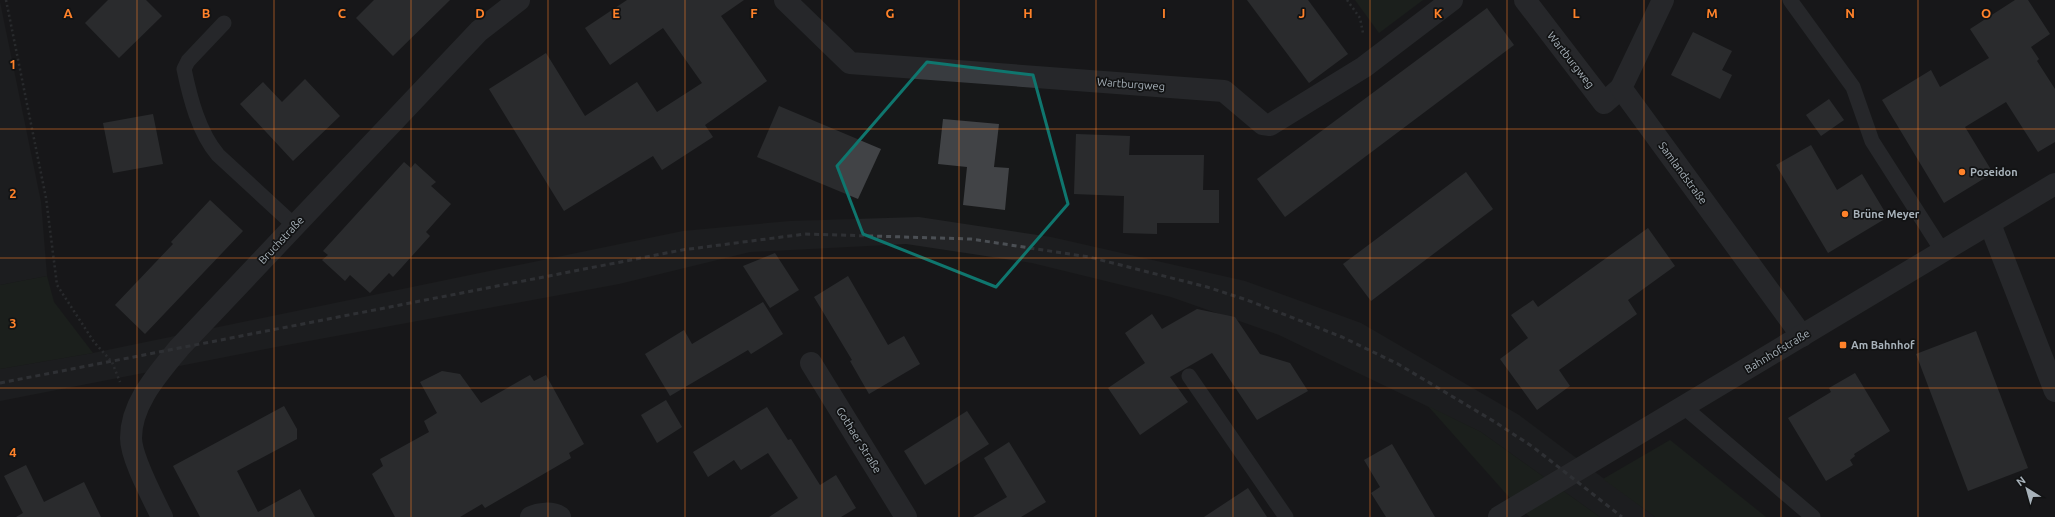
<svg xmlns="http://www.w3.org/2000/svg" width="2055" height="517" viewBox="0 0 2055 517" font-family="Ubuntu,sans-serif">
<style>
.built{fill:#232426}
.green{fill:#1f281f}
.building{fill:#414346}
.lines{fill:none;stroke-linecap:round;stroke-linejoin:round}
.path{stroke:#3e4246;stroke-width:2.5;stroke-dasharray:2 3;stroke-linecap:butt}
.service{stroke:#383b3f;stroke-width:15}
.minor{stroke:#383b3f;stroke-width:22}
.tertiary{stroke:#383b3f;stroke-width:22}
.rail{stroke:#4b4f54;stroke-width:3;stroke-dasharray:5 4;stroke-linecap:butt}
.marked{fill:none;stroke:#0f766e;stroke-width:3;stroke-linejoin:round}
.grid{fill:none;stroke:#ff822a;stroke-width:1;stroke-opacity:0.55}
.poi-dot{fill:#ff822a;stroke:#121314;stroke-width:1.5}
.labels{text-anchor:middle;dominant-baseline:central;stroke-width:3.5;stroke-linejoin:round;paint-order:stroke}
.street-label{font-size:11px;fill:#a8b2ba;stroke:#121314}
.poi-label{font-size:11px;font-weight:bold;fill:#a8b2ba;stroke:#121314;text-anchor:start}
.grid-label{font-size:13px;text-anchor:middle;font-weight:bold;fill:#ff822a;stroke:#121314;stroke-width:3.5;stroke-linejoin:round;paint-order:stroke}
</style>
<rect width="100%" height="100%" fill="#171819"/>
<!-- built -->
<g class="built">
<polygon points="0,2 41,202 47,276 0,285"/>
<polygon points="919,217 1051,237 1245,281 1361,323 1519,415 1655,517 1600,517 1481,432 1279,335 1171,297 1032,263 906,244 750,252 619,284 276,347 0,401 0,369 93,353 683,231 790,221"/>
</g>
<!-- green -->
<g class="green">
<polygon points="1355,0 1423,0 1379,33"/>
<polygon points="47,276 54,302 93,353 0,369 0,285"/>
<polygon points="1428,406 1481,432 1600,517 1530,517 1517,506"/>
<polygon points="1670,440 1766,517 1655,517 1603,479"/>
</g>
<!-- building -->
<g class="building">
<polygon points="108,0 146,0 162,16 119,58 85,23"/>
<polygon points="374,0 450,0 393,56 356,18"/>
<polygon points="627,0 744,0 721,16 767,81 705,125 713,137 662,170 653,156 564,211 489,89 546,53 585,116 637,82 657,112 702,83 663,28 610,65 585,28"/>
<polygon points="1247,0 1308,0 1348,54 1309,83"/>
<polygon points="2015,0 2028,0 2050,34 2031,47 2039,59 2037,61 2055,89 2055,142 2038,152 2006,102 1965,127 1993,173 1944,203 1882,100 1931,70 1940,87 1989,58 1970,29"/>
<polygon points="1487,8 1514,45 1285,217 1257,179"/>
<polygon points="1693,32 1732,51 1722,70 1732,75 1720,99 1671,75"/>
<polygon points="305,79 340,116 293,161 240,104 263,82 282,102"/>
<polygon points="1829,99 1844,120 1821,136 1806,115"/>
<polygon points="779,106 881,149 858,199 757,157"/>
<polygon points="153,114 163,164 113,173 103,123"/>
<polygon points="943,119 999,124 994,167 1009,168 1005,210 963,205 967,167 938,164"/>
<polygon points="1076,134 1130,136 1129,155 1204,155 1203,190 1219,190 1219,223 1157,223 1157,234 1123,233 1124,196 1074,194"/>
<polygon points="1811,145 1837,190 1862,174 1888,217 1828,253 1776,165"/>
<polygon points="404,162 411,168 415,163 436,182 431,186 451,204 426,232 430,236 393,277 389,273 370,293 350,275 345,281 322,260 328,255 323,251"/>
<polygon points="1466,172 1493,209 1371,301 1343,264"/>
<polygon points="210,200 243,231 145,334 115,305 173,244 171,242"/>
<polygon points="1648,228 1675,266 1628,300 1637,314 1559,370 1570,386 1537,410 1500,359 1528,338 1511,315 1533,300 1538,307"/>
<polygon points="775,253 799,290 770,308 743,266"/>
<polygon points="848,276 888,345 904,336 920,364 869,394 850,361 852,360 814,297"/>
<polygon points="763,302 783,334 751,354 748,350 670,396 645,354 684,330 692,344"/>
<polygon points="1197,309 1235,317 1260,354 1290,363 1308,391 1257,420 1212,353 1170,377 1188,402 1140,435 1108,388 1145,363 1125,333 1152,314 1162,329"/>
<polygon points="1976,331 2028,468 1968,491 1916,354"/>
<polygon points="442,371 460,374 481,403 530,375 534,381 546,375 584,444 569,453 571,458 485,508 482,504 460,517 395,517 372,474 383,466 380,459 429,432 424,421 437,413 420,382"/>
<polygon points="1855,373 1890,431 1854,454 1855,456 1850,460 1853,465 1826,481 1788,418 1831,392 1829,388"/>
<polygon points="666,400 682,427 657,443 641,415"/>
<polygon points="284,406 297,429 297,439 237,471 258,512 300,489 315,517 200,517 173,466"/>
<polygon points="767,407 788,440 791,439 820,485 836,475 856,508 841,517 769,517 798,498 768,453 741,470 734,460 708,477 693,452"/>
<polygon points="967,411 989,444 925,485 904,451"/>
<polygon points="1009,442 1046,502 1021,517 973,517 1007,497 984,458"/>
<polygon points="1392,444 1408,471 1435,517 1386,517 1371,493 1380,487 1364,460"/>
<polygon points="26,465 44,502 84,482 101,517 16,517 23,513 4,476"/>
<polygon points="1248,488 1267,517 1204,517"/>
</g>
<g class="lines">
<!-- path -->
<g class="path">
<polyline points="6,0 46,198 57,285 94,342 112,362 120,382"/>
<polyline points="1347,0 1360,18 1363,33"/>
</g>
<!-- service -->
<g class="service">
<polyline points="1790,0 1853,87 1872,141 1943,252"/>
<path d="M 224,23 L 188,61 L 184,69 C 190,98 199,133 218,155 L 295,226"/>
<polyline points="1189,376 1286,517"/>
<polyline points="1684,407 1813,517"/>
</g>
<!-- minor -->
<g class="minor">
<polyline points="785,0 850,63 1224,91 1263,124 1270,125 1364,67 1452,0"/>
<polyline points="1525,0 1604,103 1621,88"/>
<polyline points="1663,0 1621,88 1802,336"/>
<polyline points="1990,224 2055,391"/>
<polyline points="811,363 906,517"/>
<path d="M 162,517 C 153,498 131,458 131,438 C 131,403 158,374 179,348 L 479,31 L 519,0"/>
<path d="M 531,517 C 539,513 552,512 560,517"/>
</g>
<!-- tertiary -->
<polyline class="tertiary" points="1499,517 2055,184"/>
<!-- rail -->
<polyline class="rail" points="0,383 682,250 805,234 971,239 1089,257 1207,287 1247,300 1342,337 1398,364 1495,422 1533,447 1622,517"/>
</g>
<!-- marked area -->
<path d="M0 0H2055V517H0ZM 927,62 L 1033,75 L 1068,204 L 996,287 L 863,234 L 837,166 Z" fill="#171819" fill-opacity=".55" fill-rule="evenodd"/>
<path class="marked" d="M 927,62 L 1033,75 L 1068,204 L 996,287 L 863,234 L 837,166 Z"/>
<!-- grid -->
<path class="grid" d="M 137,0 L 137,517M 274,0 L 274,517M 411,0 L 411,517M 548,0 L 548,517M 685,0 L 685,517M 822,0 L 822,517M 959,0 L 959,517M 1096,0 L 1096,517M 1233,0 L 1233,517M 1370,0 L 1370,517M 1507,0 L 1507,517M 1644,0 L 1644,517M 1781,0 L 1781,517M 1918,0 L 1918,517M 0,129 L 2055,129M 0,258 L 2055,258M 0,388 L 2055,388"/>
<!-- markers -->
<g class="poi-dot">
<circle cx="1962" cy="172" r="4"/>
<circle cx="1845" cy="214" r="4"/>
<rect x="1839" y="341" width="8" height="8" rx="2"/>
</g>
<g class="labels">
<!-- street labels -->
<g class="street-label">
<text transform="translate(1571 60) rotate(52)">Wartburgweg</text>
<text transform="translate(1131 84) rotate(4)">Wartburgweg</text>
<text transform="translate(1683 173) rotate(54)">Samlandstraße</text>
<text transform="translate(281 240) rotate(-47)">Bruchstraße</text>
<text transform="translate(1777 351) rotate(-31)">Bahnhofstraße</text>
<text transform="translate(859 440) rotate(58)">Gothaer Straße</text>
</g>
<!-- poi labels -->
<g class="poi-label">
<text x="1970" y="172">Poseidon</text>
<text x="1853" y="214">Brüne Meyer</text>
<text x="1851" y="345">Am Bahnhof</text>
</g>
</g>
<g class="grid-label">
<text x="68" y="18">A</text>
<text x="206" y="18">B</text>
<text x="342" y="18">C</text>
<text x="480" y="18">D</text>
<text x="616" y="18">E</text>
<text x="754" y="18">F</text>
<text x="890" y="18">G</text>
<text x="1028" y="18">H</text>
<text x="1164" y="18">I</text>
<text x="1302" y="18">J</text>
<text x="1438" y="18">K</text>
<text x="1576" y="18">L</text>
<text x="1712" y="18">M</text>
<text x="1850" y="18">N</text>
<text x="1986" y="18">O</text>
<text x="13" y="69">1</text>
<text x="13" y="198">2</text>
<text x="13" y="328">3</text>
<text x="13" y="457">4</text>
</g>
<!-- north arrow -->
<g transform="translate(2027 489) rotate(323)" stroke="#121314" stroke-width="3" paint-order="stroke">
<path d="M0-3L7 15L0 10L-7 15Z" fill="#a8b2ba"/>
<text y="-6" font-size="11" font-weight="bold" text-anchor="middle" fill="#a8b2ba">N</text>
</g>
</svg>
